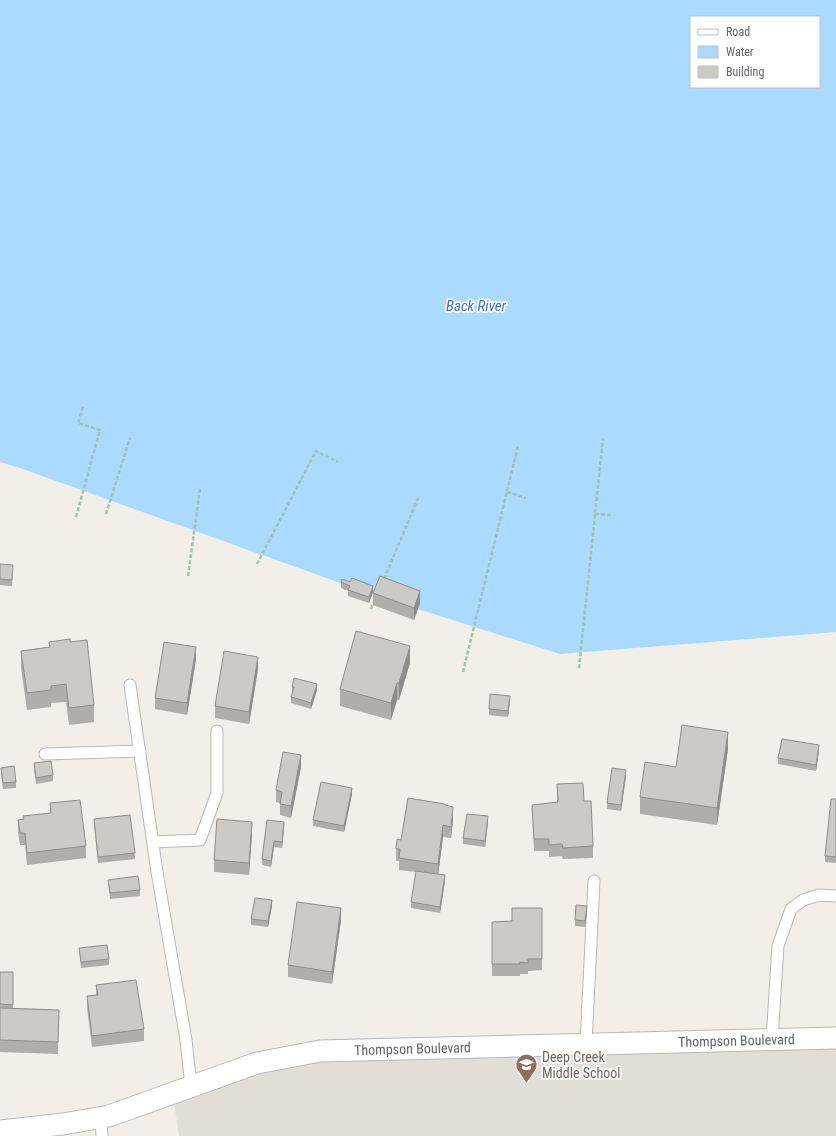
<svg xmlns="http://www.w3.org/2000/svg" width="836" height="1136" viewBox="0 0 836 1136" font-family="'Roboto Condensed',sans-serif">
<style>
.education{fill:#e1ded6}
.water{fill:#aadaff;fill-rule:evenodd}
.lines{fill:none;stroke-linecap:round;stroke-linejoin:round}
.service-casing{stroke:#b5b8bc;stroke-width:13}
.minor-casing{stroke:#b5b8bc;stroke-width:23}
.path{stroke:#9cc7a9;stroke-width:2.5;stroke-dasharray:4 2;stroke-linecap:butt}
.service{stroke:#fff;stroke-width:11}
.minor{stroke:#fff;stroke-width:21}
.wall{fill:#afaea9}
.shaded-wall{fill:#8f8d8a}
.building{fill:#cccac5;stroke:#8f8d8a}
.labels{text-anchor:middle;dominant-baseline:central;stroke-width:3.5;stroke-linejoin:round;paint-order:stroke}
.street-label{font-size:14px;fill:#5f6368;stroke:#fff}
.education-label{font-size:14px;fill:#785e54;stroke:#fff;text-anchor:start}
.water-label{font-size:15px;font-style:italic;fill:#4174aa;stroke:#fff}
</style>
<rect width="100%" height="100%" fill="#f1efe8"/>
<!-- education -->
<polygon class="education" points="836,1043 836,1136 179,1136 174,1102 260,1068 331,1056"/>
<!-- water -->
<path class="water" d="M 0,0 L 836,0 L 836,632 L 560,654 L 374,595 L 20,468 L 0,462 ZM 691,17 L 819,17 L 819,87 L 691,87 Z"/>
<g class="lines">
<defs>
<g id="service">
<polyline points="130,685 157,872 186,1040 191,1086"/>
<polyline points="45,754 140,751"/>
<polyline points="153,842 200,840 217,793 217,731"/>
<polyline points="772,1040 778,946 791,909 803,900 819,895 836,896"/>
<polyline points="586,1044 594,881"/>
<polyline points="101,1118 102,1136"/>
</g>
<g id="minor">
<path id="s1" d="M 0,1131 L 63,1124 L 109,1116 L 257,1063 L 320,1051 L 836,1038"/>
</g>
</defs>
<!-- service casing -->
<use href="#service" class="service-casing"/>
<!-- minor casing -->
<use href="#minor" class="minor-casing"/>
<!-- path -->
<g class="path">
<polyline points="507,492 526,498"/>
<polyline points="106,514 130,438"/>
<polyline points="595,514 613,515"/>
<polyline points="76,517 100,430 78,423 83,407"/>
<polyline points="257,564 316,451 338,462"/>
<polyline points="188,576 200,489"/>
<polyline points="384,579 419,496"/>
<polyline points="371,609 375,600"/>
<polyline points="579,668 603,438"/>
<polyline points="463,672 518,446"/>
</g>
<!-- service -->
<use href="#service" class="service"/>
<!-- minor -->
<use href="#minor" class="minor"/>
</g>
<!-- wall -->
<g class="wall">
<polygon points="0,564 13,571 12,586 0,585"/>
<polygon points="341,582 373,592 369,603 348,596 348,591 341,588"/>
<polygon points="373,593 420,603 414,620 373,605"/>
<polygon points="49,642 70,642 94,705 94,722 69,725 66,702 51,703 51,707 27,710 21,668 21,651 49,647"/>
<polygon points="196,659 187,715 155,709 155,698"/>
<polygon points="410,663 399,700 397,700 391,720 340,706 340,689"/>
<polygon points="258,669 249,724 215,718 215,706"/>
<polygon points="292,687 317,690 311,709 291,703 291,697 293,693 292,693"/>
<polygon points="510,702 508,717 489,715 489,709"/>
<polygon points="728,749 717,825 640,814 640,797 676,767"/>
<polygon points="819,751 816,771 778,764 778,758"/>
<polygon points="34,763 53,775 53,781 36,784 34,769"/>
<polygon points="301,767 291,818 280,815 280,803 276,802 276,790"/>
<polygon points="1,768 16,782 16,788 3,789 1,774"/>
<polygon points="626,776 621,811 607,809 607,803"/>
<polygon points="557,784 584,801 593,846 593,858 563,859 562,856 549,857 549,851 534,851 532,805 557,802"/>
<polygon points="352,794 344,832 313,826 313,820"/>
<polygon points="836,799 836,863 825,862 825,856"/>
<polygon points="50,803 86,846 86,858 27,865 25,845 20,845 18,832 18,820 23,819 23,816 50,813"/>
<polygon points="445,805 453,819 451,838 443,837 438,874 445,881 440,913 411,908 411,902 416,872 399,870 399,861 396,861 396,849 401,840"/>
<polygon points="94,819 135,853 135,859 98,863 94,825"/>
<polygon points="267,820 284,828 282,848 274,847 271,867 262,865 262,859"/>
<polygon points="488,822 485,847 463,844 463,838"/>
<polygon points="252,834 249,875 214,872 214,860"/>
<polygon points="108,880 140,890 140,896 110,899"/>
<polygon points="272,906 268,927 251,925 251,919"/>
<polygon points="542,908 542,970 528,971 528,974 520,974 520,976 492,976 492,922 512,921"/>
<polygon points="587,912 585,927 575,926 575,920"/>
<polygon points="341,920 332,984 288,977 288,965"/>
<polygon points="79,948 109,959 109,965 81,968"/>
<polygon points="0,972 13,972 13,1008 59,1010 58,1054 0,1052"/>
<polygon points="96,985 144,1029 144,1041 92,1047 87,1008 87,996 96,995"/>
</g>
<!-- shaded-wall -->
<g class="shaded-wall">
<polygon points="373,586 373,592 369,603 369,597"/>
<polygon points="420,591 420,603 414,620 414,608"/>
<polygon points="410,646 410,663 399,700 399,683"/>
<polygon points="196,647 196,659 187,715 187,703"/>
<polygon points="258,657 258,669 249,724 249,712"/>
<polygon points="397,683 397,700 391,720 391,703"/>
<polygon points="317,684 317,690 311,709 311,703"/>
<polygon points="510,696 510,702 508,717 508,711"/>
<polygon points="728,732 728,749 717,825 717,808"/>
<polygon points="819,745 819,751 816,771 816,765"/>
<polygon points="301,755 301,767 291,818 291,806"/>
<polygon points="626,770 626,776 621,811 621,805"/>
<polygon points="352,788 352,794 344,832 344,826"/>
<polygon points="453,807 453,819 451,838 451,827"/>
<polygon points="488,816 488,822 485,847 485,841"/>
<polygon points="252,822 252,834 249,875 249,863"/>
<polygon points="284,822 284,828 282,848 282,842"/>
<polygon points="443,825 443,837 438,876 438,864"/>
<polygon points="274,841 274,847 271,867 271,861"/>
<polygon points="445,875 445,881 440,913 440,907"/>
<polygon points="272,900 272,906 268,927 268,921"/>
<polygon points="587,906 587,912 585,927 585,921"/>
<polygon points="341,908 341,920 332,984 332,972"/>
</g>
<!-- building -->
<g class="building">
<polygon points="0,564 13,565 12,580 0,579"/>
<polygon points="380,576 420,591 414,608 373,593"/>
<polygon points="352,578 373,586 369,597 348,590 350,586 341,582 342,579 350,582"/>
<polygon points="356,631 410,646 399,683 397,683 391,703 340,689"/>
<polygon points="70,639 70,642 87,640 94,705 69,708 66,684 51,686 51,690 27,693 21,651 50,647 49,642"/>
<polygon points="164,642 196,647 187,703 155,698"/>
<polygon points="224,651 258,657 249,712 215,706"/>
<polygon points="294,678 317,684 311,703 291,697 294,687 292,687"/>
<polygon points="490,694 510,696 508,711 489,709"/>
<polygon points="682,725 728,732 717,808 640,797 645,762 676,767"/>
<polygon points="782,739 819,745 816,765 778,758"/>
<polygon points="283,752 301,755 291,806 280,804 282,792 276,790"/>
<polygon points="51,761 53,775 36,778 34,763"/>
<polygon points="14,766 16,782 3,783 1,768"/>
<polygon points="612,768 626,770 621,805 607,803"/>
<polygon points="321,782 352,788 344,826 313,820"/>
<polygon points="583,783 584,801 591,801 593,846 563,848 562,844 549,845 549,839 534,839 532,805 558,802 557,784"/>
<polygon points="408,798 445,804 445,805 453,807 451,827 443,825 438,864 399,858 400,849 396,849 397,839 401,840"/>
<polygon points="831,799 836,799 836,857 825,856"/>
<polygon points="80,800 86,846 27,853 25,833 20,833 18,820 24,819 23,816 51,813 50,803"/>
<polygon points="467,814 488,816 485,841 463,838"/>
<polygon points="130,815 135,853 98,857 94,819"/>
<polygon points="217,819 252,822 249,863 214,860"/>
<polygon points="267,820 284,822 282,842 274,841 271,861 262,859"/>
<polygon points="416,871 445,875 440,907 411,902"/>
<polygon points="138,876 140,890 110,893 108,880"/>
<polygon points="255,898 272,900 268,921 251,919"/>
<polygon points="297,902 341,908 332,972 288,965"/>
<polygon points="576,905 587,906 585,921 575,920"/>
<polygon points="512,908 542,908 542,959 528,959 528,963 520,962 520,964 492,964 492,922 512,921"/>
<polygon points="107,945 109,959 81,962 79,948"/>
<polygon points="0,972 13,972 13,1005 0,1004"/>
<polygon points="136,980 144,1029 92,1036 87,996 98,995 96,985"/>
<polygon points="0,1008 59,1010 58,1042 0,1040"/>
</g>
<!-- icons -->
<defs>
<symbol id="school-pin" viewBox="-11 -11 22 30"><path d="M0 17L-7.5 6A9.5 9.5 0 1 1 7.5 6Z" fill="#8d6e63" stroke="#fff"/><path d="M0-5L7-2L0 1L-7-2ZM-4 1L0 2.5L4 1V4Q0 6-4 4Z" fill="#fff"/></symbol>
</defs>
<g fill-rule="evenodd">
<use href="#school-pin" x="514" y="1052" width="25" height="34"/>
</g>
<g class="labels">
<!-- street labels -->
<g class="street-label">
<text stroke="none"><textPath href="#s1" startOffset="748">Thompson Boulevard</textPath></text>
<text stroke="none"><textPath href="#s1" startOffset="424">Thompson Boulevard</textPath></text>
</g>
<!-- education labels -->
<g class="education-label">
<text x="542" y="1057">Deep Creek<tspan x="542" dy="16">Middle School</tspan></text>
</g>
<!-- water labels -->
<g class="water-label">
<text x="476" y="306">Back River</text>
</g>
</g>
<!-- legend -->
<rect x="690" y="16" width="130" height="72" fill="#ffffff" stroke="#bfc1c3"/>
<rect x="698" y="29" width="20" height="6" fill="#ffffff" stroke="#bfc1c3"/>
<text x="726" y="36" font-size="12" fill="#5f6368">Road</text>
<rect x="698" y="46" width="20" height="12" fill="#aadaff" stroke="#bfc1c3"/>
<text x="726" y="56" font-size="12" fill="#5f6368">Water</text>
<rect x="698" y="66" width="20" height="12" fill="#cccac5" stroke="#bfc1c3"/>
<text x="726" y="76" font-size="12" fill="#5f6368">Building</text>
</svg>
